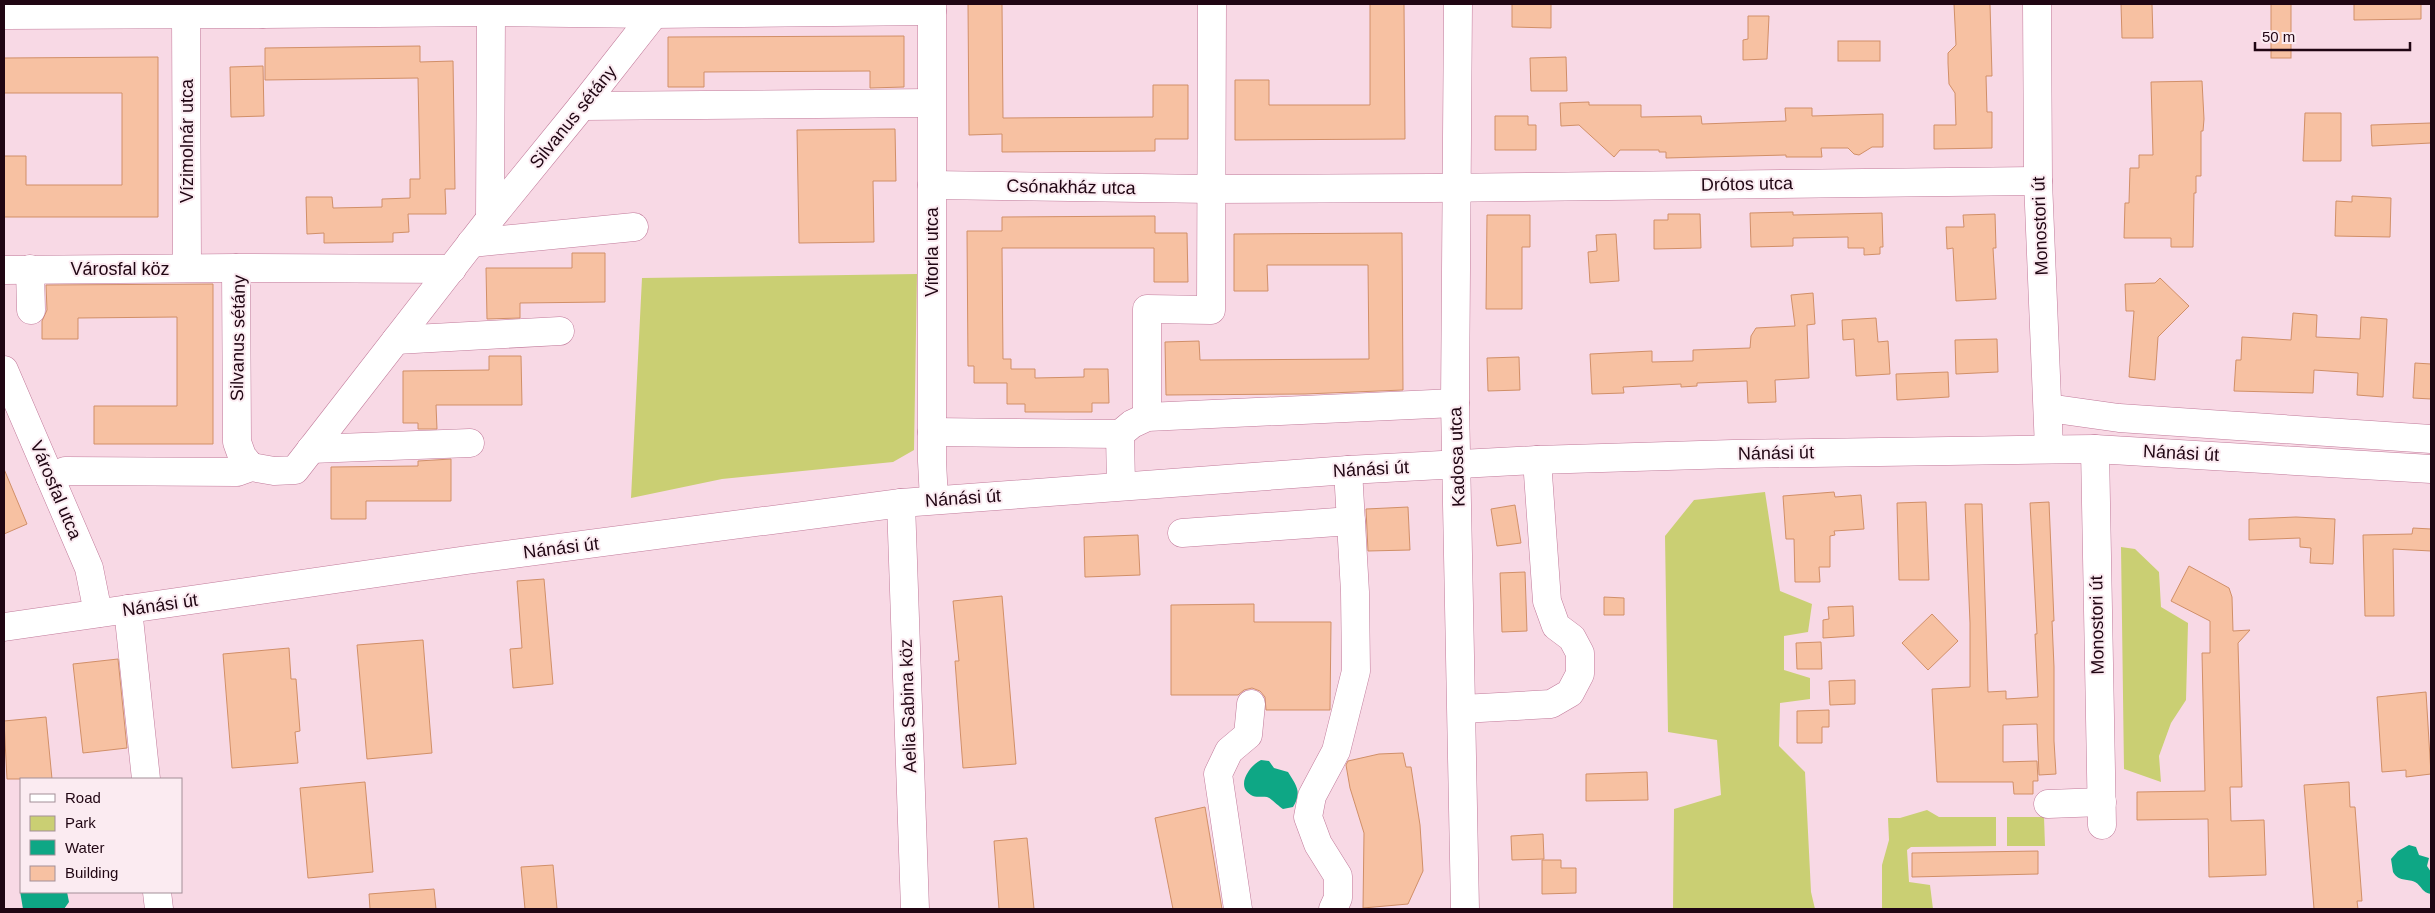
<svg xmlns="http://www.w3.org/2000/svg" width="2435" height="913" viewBox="0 0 2435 913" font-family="Arial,sans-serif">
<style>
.green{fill:#cacf73}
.water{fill:#0ea785}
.building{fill:#f7c1a2;stroke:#d18f68}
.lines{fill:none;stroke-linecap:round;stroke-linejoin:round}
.minor-casing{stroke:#c17a9a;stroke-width:29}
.minor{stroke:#fff;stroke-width:28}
.labels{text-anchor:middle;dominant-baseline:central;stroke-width:4;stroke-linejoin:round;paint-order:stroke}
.street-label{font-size:18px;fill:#200613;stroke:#fbebf1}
</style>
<rect width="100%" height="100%" fill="#f8d9e5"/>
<!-- green -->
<g class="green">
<polygon points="917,274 914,450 893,462 722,479 631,498 642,278"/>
<polygon points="1765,492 1780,591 1812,604 1808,632 1784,636 1784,670 1810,678 1810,699 1780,703 1779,746 1805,772 1811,892 1815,909 1673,909 1674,809 1721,795 1717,740 1668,732 1665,536 1694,500"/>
<polygon points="2121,547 2135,549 2159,572 2161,607 2188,623 2186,700 2171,723 2159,756 2161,782 2124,769"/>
<polygon points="1927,810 1939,817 1996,817 1996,846 1911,847 1907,850 1909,882 1930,885 1933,909 1882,909 1882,865 1889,840 1888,818 1900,818"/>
<polygon points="2007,817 2044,817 2045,846 2007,846"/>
</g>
<!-- water -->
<g class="water">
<path d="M 1261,760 L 1269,761 L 1274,768 L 1288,772 C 1297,786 1302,793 1293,807 L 1283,809 C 1278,806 1271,798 1267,797 C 1261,796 1256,798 1251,795 C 1235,786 1250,765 1261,760 Z"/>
<path d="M 2409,845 L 2416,847 L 2419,855 L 2429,858 L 2427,866 L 2431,872 L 2431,894 C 2422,893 2422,886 2415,882 C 2406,878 2399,882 2393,872 L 2391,859 L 2398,851 Z"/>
<polygon points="21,889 21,892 67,892 69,902 64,909 23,909 20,891"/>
</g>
<!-- building -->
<g class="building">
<polygon points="968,4 1002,4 1003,118 1153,117 1153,85 1188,85 1188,139 1155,139 1155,151 1002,152 1002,134 969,135"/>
<polygon points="1370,4 1404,4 1405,139 1235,140 1235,80 1269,80 1269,105 1370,105"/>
<polygon points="1512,4 1551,4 1551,28 1512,27"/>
<polygon points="1954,4 1990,4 1992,76 1986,76 1987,112 1992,112 1992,148 1934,149 1934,125 1956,125 1955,93 1949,84 1948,63 1948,53 1956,45"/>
<polygon points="2121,4 2152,4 2153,38 2122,38"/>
<rect x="2271" y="4" width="20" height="54"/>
<polygon points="2354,4 2421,4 2421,19 2354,20"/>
<polygon points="1748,16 1769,16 1767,59 1743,60 1743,40 1748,39"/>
<polygon points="904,36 904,87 870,88 870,71 704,72 704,87 668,87 668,37"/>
<rect x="1838" y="41" width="42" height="20"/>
<polygon points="420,46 420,62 453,61 455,189 445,189 446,214 408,214 409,232 393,233 393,242 324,243 324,233 307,234 306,197 332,197 333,208 382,207 382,199 410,198 410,179 420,179 418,78 265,80 265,48"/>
<polygon points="158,57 158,217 4,217 4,156 26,156 26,185 122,185 122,93 4,93 4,58"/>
<polygon points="1566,57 1567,91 1531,91 1530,58"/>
<polygon points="263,66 264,116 231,117 230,67"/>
<polygon points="2202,81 2204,119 2203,131 2201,131 2201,176 2196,176 2196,193 2194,193 2193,247 2171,247 2171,238 2124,238 2125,203 2129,203 2130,168 2139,168 2139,155 2153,155 2151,82"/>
<polygon points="1589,102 1589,105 1641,105 1641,117 1701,116 1702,124 1786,121 1785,108 1812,108 1812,116 1883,114 1883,147 1872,147 1859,155 1854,154 1848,148 1821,148 1822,157 1786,157 1786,155 1666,158 1666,152 1659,152 1659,150 1620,150 1614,157 1579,125 1561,126 1560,103"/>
<polygon points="2305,113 2341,113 2341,161 2303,161"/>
<polygon points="1495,116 1528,116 1528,125 1536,125 1536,150 1495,150"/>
<polygon points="2431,123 2431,143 2372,146 2371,125"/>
<polygon points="895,129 896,181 873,181 874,242 799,243 797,130"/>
<polygon points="2352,196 2391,198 2390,237 2335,236 2336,201 2352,202"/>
<polygon points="1793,212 1793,215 1882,213 1883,247 1880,247 1880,254 1864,255 1864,248 1848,248 1848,237 1793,238 1793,246 1751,247 1750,213"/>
<polygon points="1668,214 1700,214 1701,248 1654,249 1654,220 1668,220"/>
<polygon points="1995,214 1996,248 1993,248 1996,299 1956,301 1953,248 1947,249 1946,227 1964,227 1963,215"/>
<polygon points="1487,215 1530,215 1530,247 1522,247 1522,309 1486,309"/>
<polygon points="1155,216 1155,233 1187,233 1188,282 1154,282 1154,248 1002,248 1003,359 1011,359 1011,369 1035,369 1035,378 1084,377 1084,369 1108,369 1109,403 1092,403 1092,412 1025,412 1025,404 1007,404 1007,383 974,383 974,366 968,366 967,231 1002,231 1002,217"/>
<polygon points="1402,233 1403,390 1305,394 1166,395 1165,342 1199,341 1200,360 1369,359 1368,265 1267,265 1268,291 1234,291 1234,234"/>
<polygon points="1616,234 1619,281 1590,283 1588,252 1597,251 1596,235"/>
<polygon points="572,253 605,253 605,302 520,303 520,318 487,319 486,268 572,268"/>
<polygon points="2160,278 2189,306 2158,337 2155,380 2129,377 2134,311 2126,311 2125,284 2155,283"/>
<polygon points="213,284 213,444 94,444 94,406 177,406 177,317 78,318 78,339 42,339 42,321 47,310 46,285"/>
<polygon points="1813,293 1815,324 1807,325 1809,378 1775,380 1776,402 1748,403 1747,381 1697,383 1697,386 1681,387 1681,384 1623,387 1624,393 1592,394 1590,354 1652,351 1652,362 1693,361 1693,350 1750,348 1751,336 1756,328 1795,326 1791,295"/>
<polygon points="2293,313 2317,315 2316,337 2360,339 2361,317 2387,319 2383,397 2357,395 2358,373 2314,370 2313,393 2234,391 2236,360 2241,360 2242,337 2291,340"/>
<polygon points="1876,318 1878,342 1888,341 1890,374 1856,376 1854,339 1843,340 1842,320"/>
<polygon points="1997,339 1998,372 1956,374 1955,340"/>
<polygon points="489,356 521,356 522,405 436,405 437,429 418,429 418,423 403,423 403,371 489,370"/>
<polygon points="1519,357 1520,390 1488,391 1487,358"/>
<polygon points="2415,363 2431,364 2431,399 2413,398"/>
<polygon points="1948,372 1949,397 1897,400 1896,374"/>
<polygon points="451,459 451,501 366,501 366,519 331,519 331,467 418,466 418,461"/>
<polygon points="4,469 27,524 4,534"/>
<polygon points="1834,492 1835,497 1861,495 1864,529 1834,531 1835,535 1830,536 1830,567 1819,567 1820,582 1795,582 1794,539 1786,539 1783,496"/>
<polygon points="1926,502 1929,580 1899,580 1897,503"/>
<polygon points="2049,502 2054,621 2052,621 2054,667 2054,741 2056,774 2039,775 2037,724 2003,725 2003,762 2037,761 2038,781 2033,781 2033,794 2014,794 2013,782 1937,782 1932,689 1970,687 1970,623 1965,504 1982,504 1988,692 2006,691 2006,699 2038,697 2035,634 2037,634 2030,503"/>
<polygon points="1515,505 1521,543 1497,546 1491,509"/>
<polygon points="1408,507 1410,550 1368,551 1366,509"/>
<polygon points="2296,517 2335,519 2333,564 2310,563 2311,548 2300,547 2300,538 2249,540 2249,519"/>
<polygon points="2413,528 2431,529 2431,551 2393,549 2394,616 2365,616 2363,535 2412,534"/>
<polygon points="1138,535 1140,575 1085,577 1084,537"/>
<polygon points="2189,566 2229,588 2232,597 2233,631 2250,630 2238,643 2242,787 2230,787 2231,821 2264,820 2266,875 2209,877 2208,819 2137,820 2137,792 2205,791 2202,653 2210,653 2210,621 2171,601"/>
<polygon points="1525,572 1527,631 1502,632 1500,573"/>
<polygon points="544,579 553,684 513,688 510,649 522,648 517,581"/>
<polygon points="1002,596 1016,764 963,768 955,661 959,661 953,601"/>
<polygon points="1604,597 1624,598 1624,615 1604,615"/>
<polygon points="1254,604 1254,622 1331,622 1330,710 1266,710 1265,697 1260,691 1252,688 1244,690 1238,695 1171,695 1171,605"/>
<polygon points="1853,606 1854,636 1823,638 1823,620 1829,619 1828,607"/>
<polygon points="1932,614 1958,641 1928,670 1902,643"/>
<polygon points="423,640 432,753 367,759 357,645"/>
<polygon points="1821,642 1822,669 1797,669 1796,643"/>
<polygon points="289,648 291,679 296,679 300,731 295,732 298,763 232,768 223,654"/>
<polygon points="118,659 127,748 83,753 73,664"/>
<polygon points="1855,680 1855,704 1830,705 1829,681"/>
<polygon points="2426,692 2431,774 2406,777 2406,770 2382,772 2377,697"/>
<polygon points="1829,710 1829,727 1822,727 1822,743 1797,743 1797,711"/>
<polygon points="46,717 52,779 7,779 4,721"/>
<polygon points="1403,753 1406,767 1411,767 1420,825 1423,871 1408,904 1363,908 1364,833 1350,788 1346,765 1348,761 1379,754"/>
<polygon points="1647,772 1648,800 1586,801 1586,774"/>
<polygon points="365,782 373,872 308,878 300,788"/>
<polygon points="2349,782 2350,807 2355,807 2362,901 2357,901 2358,909 2314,909 2304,785"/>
<polygon points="1205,807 1222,909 1173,909 1155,818"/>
<polygon points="1543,834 1544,859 1512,860 1511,836"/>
<polygon points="1027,838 1034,909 999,909 994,841"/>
<polygon points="2038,851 2038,874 1912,877 1912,853"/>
<polygon points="1542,860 1561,860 1561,868 1576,868 1576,893 1542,894"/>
<polygon points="553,865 557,909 525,909 521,867"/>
<polygon points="434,889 436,909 370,909 369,894"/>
</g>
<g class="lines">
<defs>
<g id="minor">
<polyline points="932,4 932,461 934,500"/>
<polyline points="1458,4 1455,403 1465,909"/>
<polyline points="2037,4 2038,181 2049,449"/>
<polyline points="263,14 491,12"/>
<polyline points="4,15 263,14 271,4"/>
<polyline points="186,15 187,268"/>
<polyline points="582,106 931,103"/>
<polyline points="932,185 1211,189 1433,188 2038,181"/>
<polyline points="490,219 491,12 654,14 932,11"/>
<polyline points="471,243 634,227"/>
<polyline points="30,269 31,310"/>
<polyline points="4,270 236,268"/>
<polyline points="396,340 560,331"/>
<polyline points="4,370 89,568 98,613"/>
<polyline points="2048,408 2119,418 2431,439"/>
<polyline points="1147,417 1147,309 1211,310 1212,4"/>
<polyline points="932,432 1120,434 1132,424 1147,417 1455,403"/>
<polyline points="1120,434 1121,486"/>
<polyline points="311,449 470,443"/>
<polyline points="2095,449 2102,825"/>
<polyline points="251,467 242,456 237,442 236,268 452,269"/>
<polyline points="50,477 65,471 237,472 251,467 274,471 295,470 490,219 582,106 662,4"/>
<polyline points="901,503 915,909"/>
<polyline points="1182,533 1351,521"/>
<polyline points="128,609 146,779"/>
<polyline points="4,627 467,560 901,503 1348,470 1537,460 1733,454 2095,449 2431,469"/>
<polyline points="1462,709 1551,704 1570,693 1580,674 1580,653 1572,638 1556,626 1547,601 1537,460"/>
<polyline points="2048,804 2102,802"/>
<polyline points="157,892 159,909"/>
<polyline points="1238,909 1218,774 1229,751 1248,735 1251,704"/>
<polyline points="1333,909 1338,898 1338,876 1318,844 1308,817 1312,796 1336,751 1356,671 1355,592 1348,470"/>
</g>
</defs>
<!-- minor casing -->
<use href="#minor" class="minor-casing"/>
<!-- minor -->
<use href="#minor" class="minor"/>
</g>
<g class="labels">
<!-- street labels -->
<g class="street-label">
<text transform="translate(573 117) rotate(-51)">Silvanus sétány</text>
<text transform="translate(187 141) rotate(-90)">Vízimolnár utca</text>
<text transform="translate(1747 184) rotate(-1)">Drótos utca</text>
<text transform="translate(1071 187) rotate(1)">Csónakház utca</text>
<text transform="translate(2040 226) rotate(-92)">Monostori út</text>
<text transform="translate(932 252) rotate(-90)">Vitorla utca</text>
<text x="120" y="269">Városfal köz</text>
<text transform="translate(238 338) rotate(-89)">Silvanus sétány</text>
<text transform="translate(1776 453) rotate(-1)">Nánási út</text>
<text transform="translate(2181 453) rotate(3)">Nánási út</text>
<text transform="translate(1457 457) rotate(-92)">Kadosa utca</text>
<text transform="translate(1371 469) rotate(-3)">Nánási út</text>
<text transform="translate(56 490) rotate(67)">Városfal utca</text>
<text transform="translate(963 498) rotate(-4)">Nánási út</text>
<text transform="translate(561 548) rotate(-7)">Nánási út</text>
<text transform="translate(160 605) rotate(-8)">Nánási út</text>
<text transform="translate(2097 625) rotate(-91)">Monostori út</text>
<text transform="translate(908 706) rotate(-92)">Aelia Sabina köz</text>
</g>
</g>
<!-- border -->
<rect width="2435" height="913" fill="none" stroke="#200613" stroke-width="10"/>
<!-- legend -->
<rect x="20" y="778" width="162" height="115" fill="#fbebf1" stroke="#a38f98"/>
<rect x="30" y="794" width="25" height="8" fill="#ffffff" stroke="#a38f98"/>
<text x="65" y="803" font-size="15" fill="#200613">Road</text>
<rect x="30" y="816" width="25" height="15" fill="#cacf73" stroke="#a38f98"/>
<text x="65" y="828" font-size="15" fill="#200613">Park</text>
<rect x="30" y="840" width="25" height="15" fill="#0ea785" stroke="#a38f98"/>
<text x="65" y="853" font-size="15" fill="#200613">Water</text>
<rect x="30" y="866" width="25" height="15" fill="#f7c1a2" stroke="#a38f98"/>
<text x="65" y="878" font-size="15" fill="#200613">Building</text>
<!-- scale -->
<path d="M2255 42v8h155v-8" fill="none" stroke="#200613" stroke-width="2.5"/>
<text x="2262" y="42" font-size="15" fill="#200613" stroke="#fbebf1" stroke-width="4" paint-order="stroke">50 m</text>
</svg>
